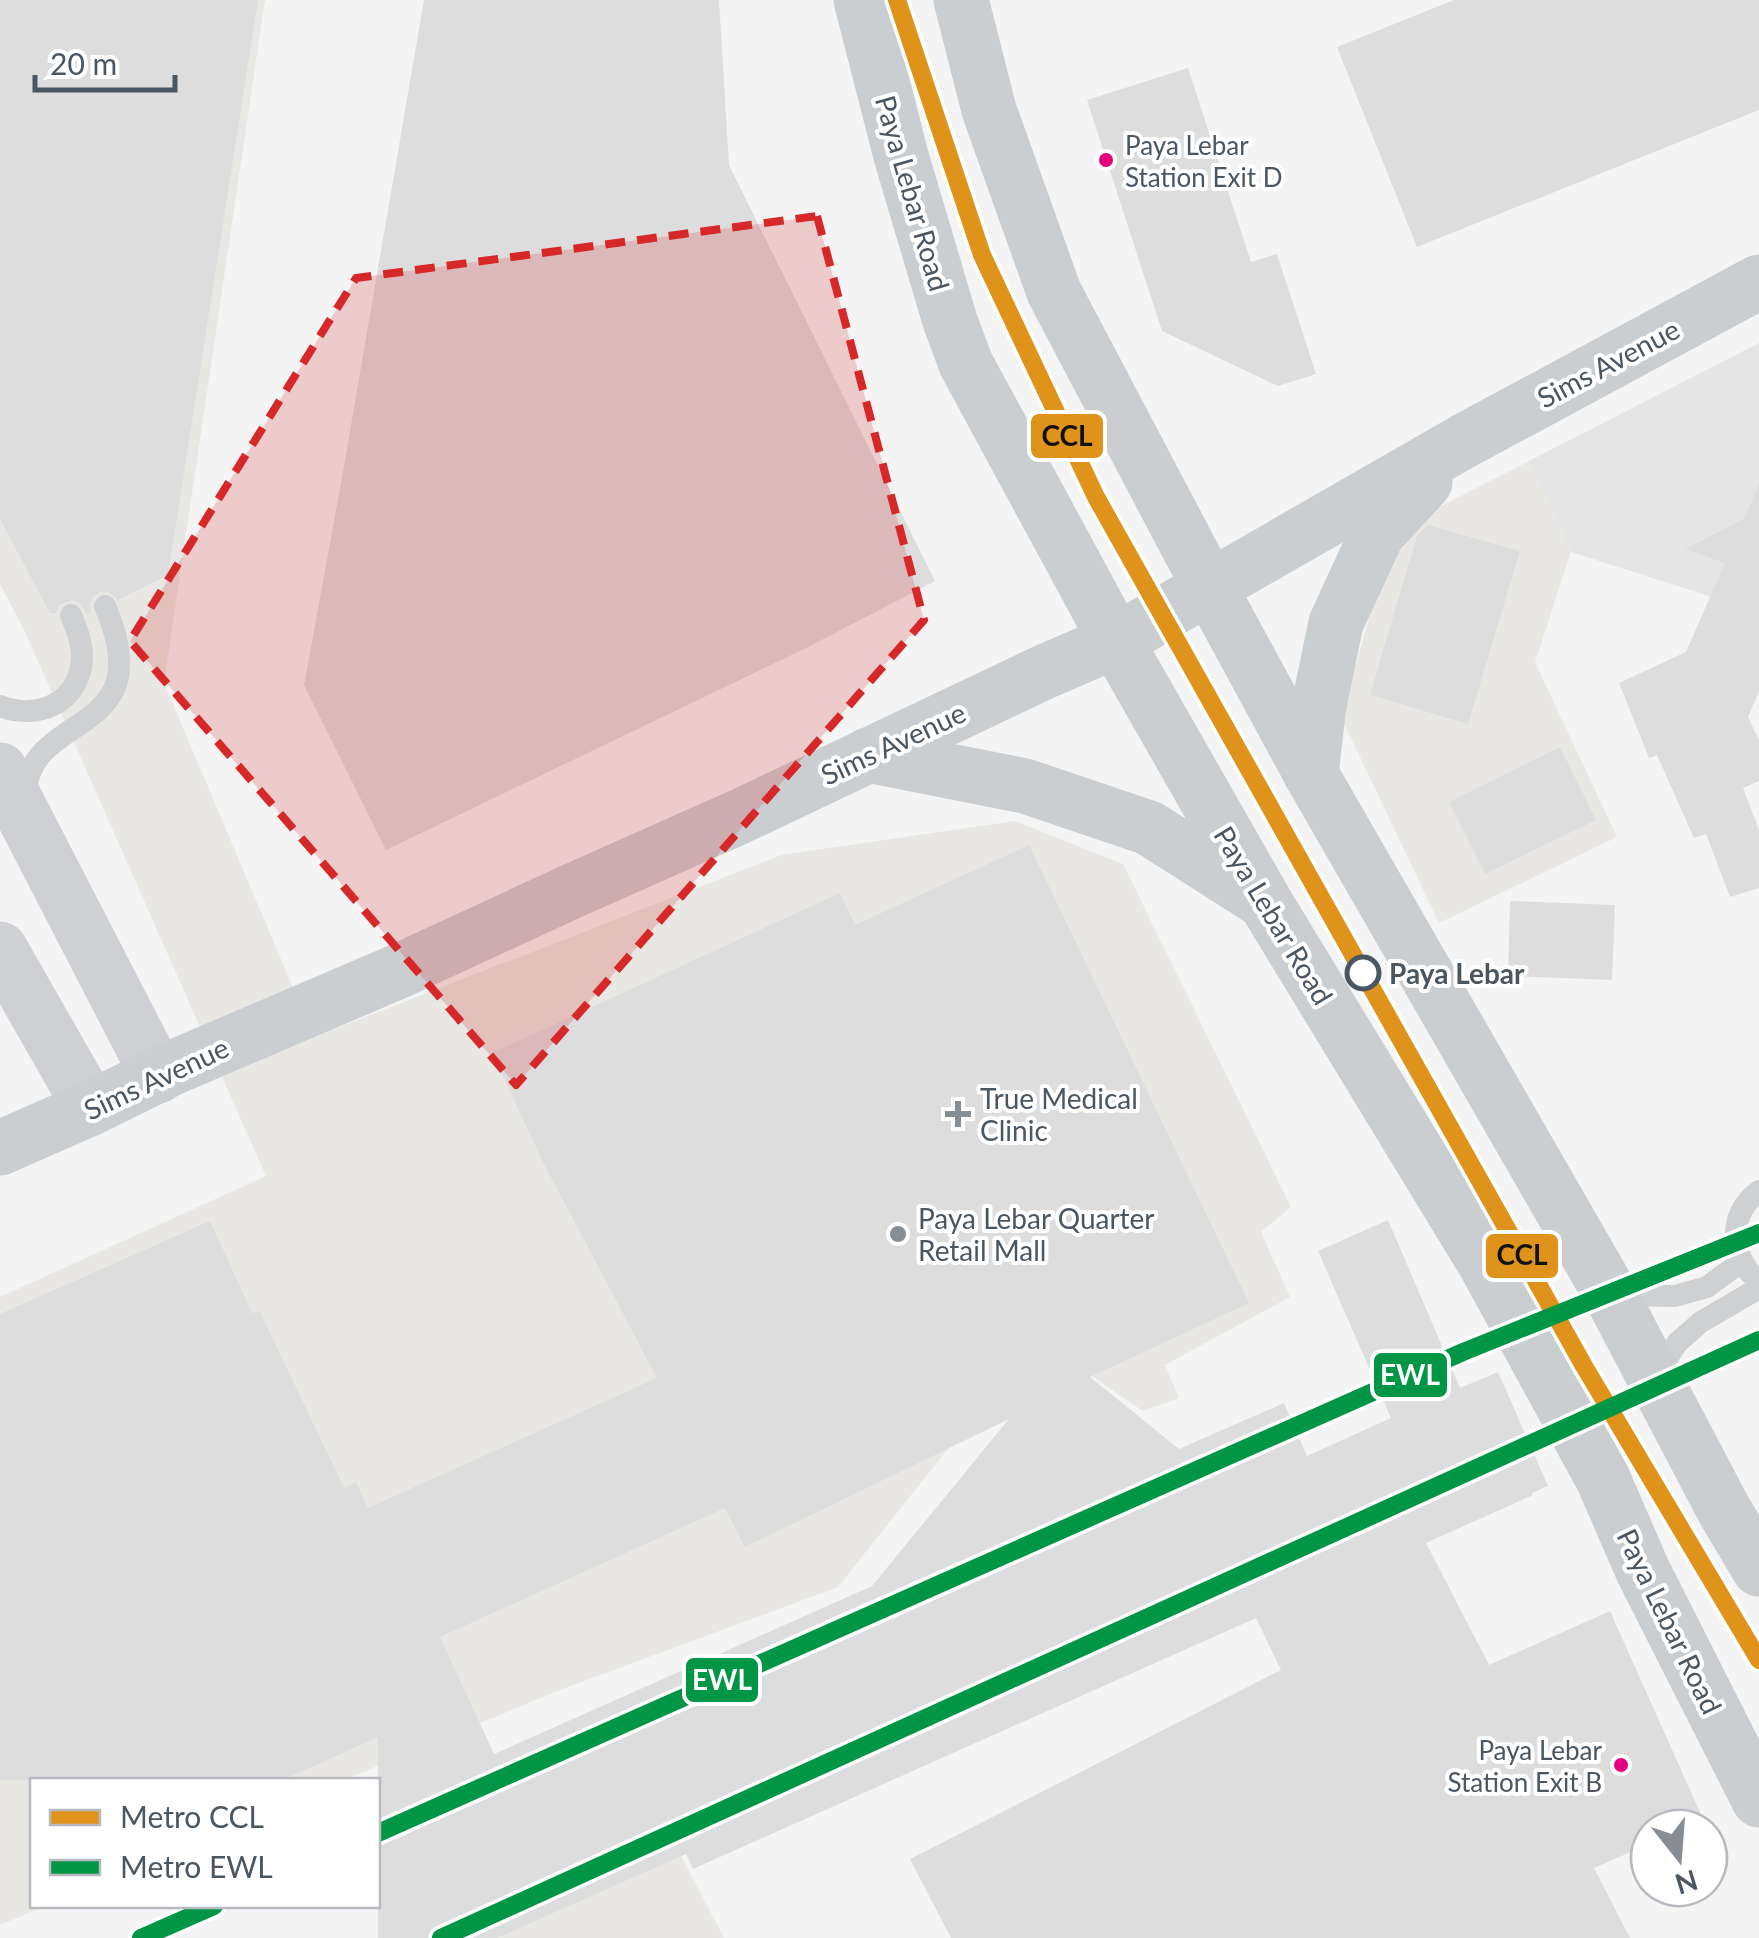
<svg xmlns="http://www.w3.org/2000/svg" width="1759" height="1938" viewBox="0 0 1759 1938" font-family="Lato,sans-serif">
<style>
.commercial{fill:#e8e7e3}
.education{fill:#e6e5e6}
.building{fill:#ddddde;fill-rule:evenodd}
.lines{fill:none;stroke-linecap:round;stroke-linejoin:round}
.lane{stroke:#ced0d2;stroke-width:22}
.secondary{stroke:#ced0d4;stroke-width:55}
.primary{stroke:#caced1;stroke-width:55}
.metro-1-casing{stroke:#fff;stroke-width:25}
.metro-2-casing{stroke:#fff;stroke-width:25}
.metro-1{stroke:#e0931a;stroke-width:18}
.metro-2{stroke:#009645;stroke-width:18}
.marked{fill:#d62828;fill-opacity:0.2;stroke:#d62828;stroke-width:8;stroke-dasharray:20 12;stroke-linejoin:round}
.bus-dot{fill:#e5007d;stroke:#fff;stroke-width:4}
.stop-dot{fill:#fff;stroke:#4a5661;stroke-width:5}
.poi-dot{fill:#868d94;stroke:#fff;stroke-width:4}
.labels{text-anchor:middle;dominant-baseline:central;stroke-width:8;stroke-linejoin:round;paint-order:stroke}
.bus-label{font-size:26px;fill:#4a5661;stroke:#fff;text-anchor:start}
.street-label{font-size:28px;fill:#4a5661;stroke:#fff}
.stop-label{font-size:28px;font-weight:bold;fill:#4a5661;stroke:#fff;text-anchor:start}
.poi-label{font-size:28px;fill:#4a5661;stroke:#fff;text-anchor:start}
.line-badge{stroke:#fff;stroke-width:4}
.badge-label{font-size:28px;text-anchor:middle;font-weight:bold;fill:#fff}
.pale-badge-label{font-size:28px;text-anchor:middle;font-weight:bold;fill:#111}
</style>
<rect width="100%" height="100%" fill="#f4f4f4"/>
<!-- commercial -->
<g class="commercial">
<polygon points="0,0 265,0 164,683 314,1037 781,855 1015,821 1123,864 1291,1207 1261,1232 1290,1297 1165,1365 1179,1398 1143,1411 1036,1338 838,1587 557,1691 344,1780 32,1780 32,1906 46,1906 0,1925 0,1297 266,1176 25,632 0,584"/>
<polygon points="1529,461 1571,552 1535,662 1617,837 1439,923 1339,713 1351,682 1387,555 1408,523"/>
<polygon points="676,1846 724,1938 443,1938"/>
</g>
<!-- education -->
<polygon class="education" points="1759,343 1759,612 1571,552 1529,461"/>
<!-- building -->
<g class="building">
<polygon points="0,0 258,0 168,575 118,600 109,592 100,592 93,597 90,604 91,613 87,615 81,604 72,600 60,605 56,613 50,613 0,519"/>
<polygon points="424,0 719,0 729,165 935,581 808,647 386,850 304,685 342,478"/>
<polygon points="1454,0 1759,0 1759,110 1417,247 1337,47"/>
<polygon points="1188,68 1251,262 1277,254 1316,374 1278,386 1162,331 1087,100"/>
<polygon points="1759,484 1759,691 1748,717 1759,740 1759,781 1743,788 1759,830 1759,888 1730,897 1706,834 1694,838 1657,755 1649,758 1619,683 1686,652 1725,563 1685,549 1744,519"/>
<polygon points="1428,525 1520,551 1468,724 1370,695 1417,536"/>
<polygon points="1560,747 1596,820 1485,874 1449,802"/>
<path d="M 1029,845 L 1249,1303 L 1090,1377 L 1179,1449 L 1284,1403 L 1307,1456 L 1391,1418 L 1318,1251 L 1388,1220 L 1460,1388 L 1498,1372 L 1548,1486 L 1532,1493 L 1533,1495 L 1426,1543 L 1489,1665 L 1610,1611 L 1707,1828 L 1649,1828 L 1649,1844 L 1594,1868 L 1630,1938 L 951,1938 L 910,1859 L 1281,1670 L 1256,1618 L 693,1869 L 686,1854 L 497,1938 L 378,1938 L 378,1737 L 283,1780 L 0,1780 L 0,1314 L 210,1221 L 252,1313 L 260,1312 L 344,1488 L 356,1482 L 368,1508 L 657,1378 L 544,1164 L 492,1053 L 840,893 L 855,925 ZM 1009,1419 L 872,1586 L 494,1754 L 440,1637 L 725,1508 L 745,1547 Z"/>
<polygon points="1510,901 1615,905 1612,980 1508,976"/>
</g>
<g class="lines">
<!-- lane -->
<g class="lane">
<path d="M 0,706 C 38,720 77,704 82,661 C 83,644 77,630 71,615"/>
<path d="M 26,796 C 26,709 163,741 105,606"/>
<path d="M 1750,1273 C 1729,1247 1731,1212 1759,1191"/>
<polyline points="1614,1295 1675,1296 1707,1287 1741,1262"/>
<polyline points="1656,1374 1678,1342 1701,1322 1759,1288"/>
</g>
<!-- secondary -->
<g class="secondary">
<polyline points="0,770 158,1076"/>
<polyline points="0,949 91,1108"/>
</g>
<!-- primary -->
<g class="primary">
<polyline points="861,0 901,156 950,321 966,364 1116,641 1265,902 1486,1265 1603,1479 1643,1571 1759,1800"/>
<polyline points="961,0 989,110 1054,292 1210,588 1311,774 1611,1295 1724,1510 1759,1569"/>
<polyline points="868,755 1025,786 1149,828 1259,898"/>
<polyline points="1311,774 1319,705 1336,623 1377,534 1425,482"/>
<polyline points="0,1148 91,1108 170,1069 399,971 570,892 741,816 1044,672 1116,641 1464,441 1759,282"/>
</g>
<defs>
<polyline id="metro-1" points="897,0 982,255 1096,497 1584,1366 1759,1660"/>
<g id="metro-2">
<polyline points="378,1833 1463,1352 1759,1233"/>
<polyline points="141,1938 214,1906"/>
<polyline points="441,1938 1759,1340"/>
</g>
</defs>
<!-- metro-1 casing -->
<use href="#metro-1" class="metro-1-casing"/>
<!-- metro-2 casing -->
<use href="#metro-2" class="metro-2-casing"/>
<!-- metro-1 -->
<use href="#metro-1" class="metro-1"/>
<!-- metro-2 -->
<use href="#metro-2" class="metro-2"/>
</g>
<!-- marked area -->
<path class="marked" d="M 817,216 L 924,620 L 516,1085 L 130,641 L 356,278 Z"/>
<!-- markers -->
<g class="bus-dot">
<circle cx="1106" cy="160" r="9"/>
<circle cx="1621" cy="1765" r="9"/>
</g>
<circle class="stop-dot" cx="1363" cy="973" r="16"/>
<g class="poi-dot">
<path d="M953 1099h10v10h10v10h-10v10h-10v-10h-10v-10h10z"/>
<circle cx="898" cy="1234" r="10"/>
</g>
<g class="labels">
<!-- bus labels -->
<g class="bus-label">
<text x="1125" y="145">Paya Lebar<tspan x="1125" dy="32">Station Exit D</tspan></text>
<text x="1602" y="1750" text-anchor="end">Paya Lebar<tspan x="1602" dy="32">Station Exit B</tspan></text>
</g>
<!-- street labels -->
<g class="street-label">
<text transform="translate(913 193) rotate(74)">Paya Lebar Road</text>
<text transform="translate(1608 363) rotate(-28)">Sims Avenue</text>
<text transform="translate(893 743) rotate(-25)">Sims Avenue</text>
<text transform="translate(1274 915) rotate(59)">Paya Lebar Road</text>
<text transform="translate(156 1078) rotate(-25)">Sims Avenue</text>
<text transform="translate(1670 1621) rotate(64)">Paya Lebar Road</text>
</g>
<!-- stop labels -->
<g class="stop-label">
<text x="1389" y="973">Paya Lebar</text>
</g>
<!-- poi labels -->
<g class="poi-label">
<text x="980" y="1098">True Medical<tspan x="980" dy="32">Clinic</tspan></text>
<text x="918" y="1218">Paya Lebar Quarter<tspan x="918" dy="32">Retail Mall</tspan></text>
</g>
</g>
<g class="line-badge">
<rect x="1029" y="412" width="76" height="48" rx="10" fill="#e0931a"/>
<rect x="1484" y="1232" width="76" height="48" rx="10" fill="#e0931a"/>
<rect x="1372" y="1351" width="77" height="48" rx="10" fill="#009645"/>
<rect x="684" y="1656" width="76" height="48" rx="10" fill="#009645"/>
</g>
<g class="badge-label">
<text x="1410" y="1385">EWL</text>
<text x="722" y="1690">EWL</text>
</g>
<g class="pale-badge-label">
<text x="1067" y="446">CCL</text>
<text x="1522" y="1265">CCL</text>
</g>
<!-- legend -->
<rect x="30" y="1778" width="350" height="130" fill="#ffffff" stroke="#b7bbc0" stroke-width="2.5"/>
<rect x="50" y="1810" width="50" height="15" fill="#e0931a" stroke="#b7bbc0" stroke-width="2.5"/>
<text x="120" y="1828" font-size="30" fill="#4a5661">Metro CCL</text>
<rect x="50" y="1860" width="50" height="15" fill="#009645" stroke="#b7bbc0" stroke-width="2.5"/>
<text x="120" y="1878" font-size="30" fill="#4a5661">Metro EWL</text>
<!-- north arrow -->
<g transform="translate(1679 1858) rotate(163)"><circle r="48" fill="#ffffff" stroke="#b7bbc0" stroke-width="2.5"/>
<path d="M0-8L18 38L0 25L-18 38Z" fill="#868d94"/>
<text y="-15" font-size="28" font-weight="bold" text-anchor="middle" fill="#4a5661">N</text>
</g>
<!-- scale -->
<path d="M35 75v15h140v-15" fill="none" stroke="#4a5661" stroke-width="5"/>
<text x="50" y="75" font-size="30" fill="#4a5661" stroke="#ffffff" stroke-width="8" paint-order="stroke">20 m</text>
</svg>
